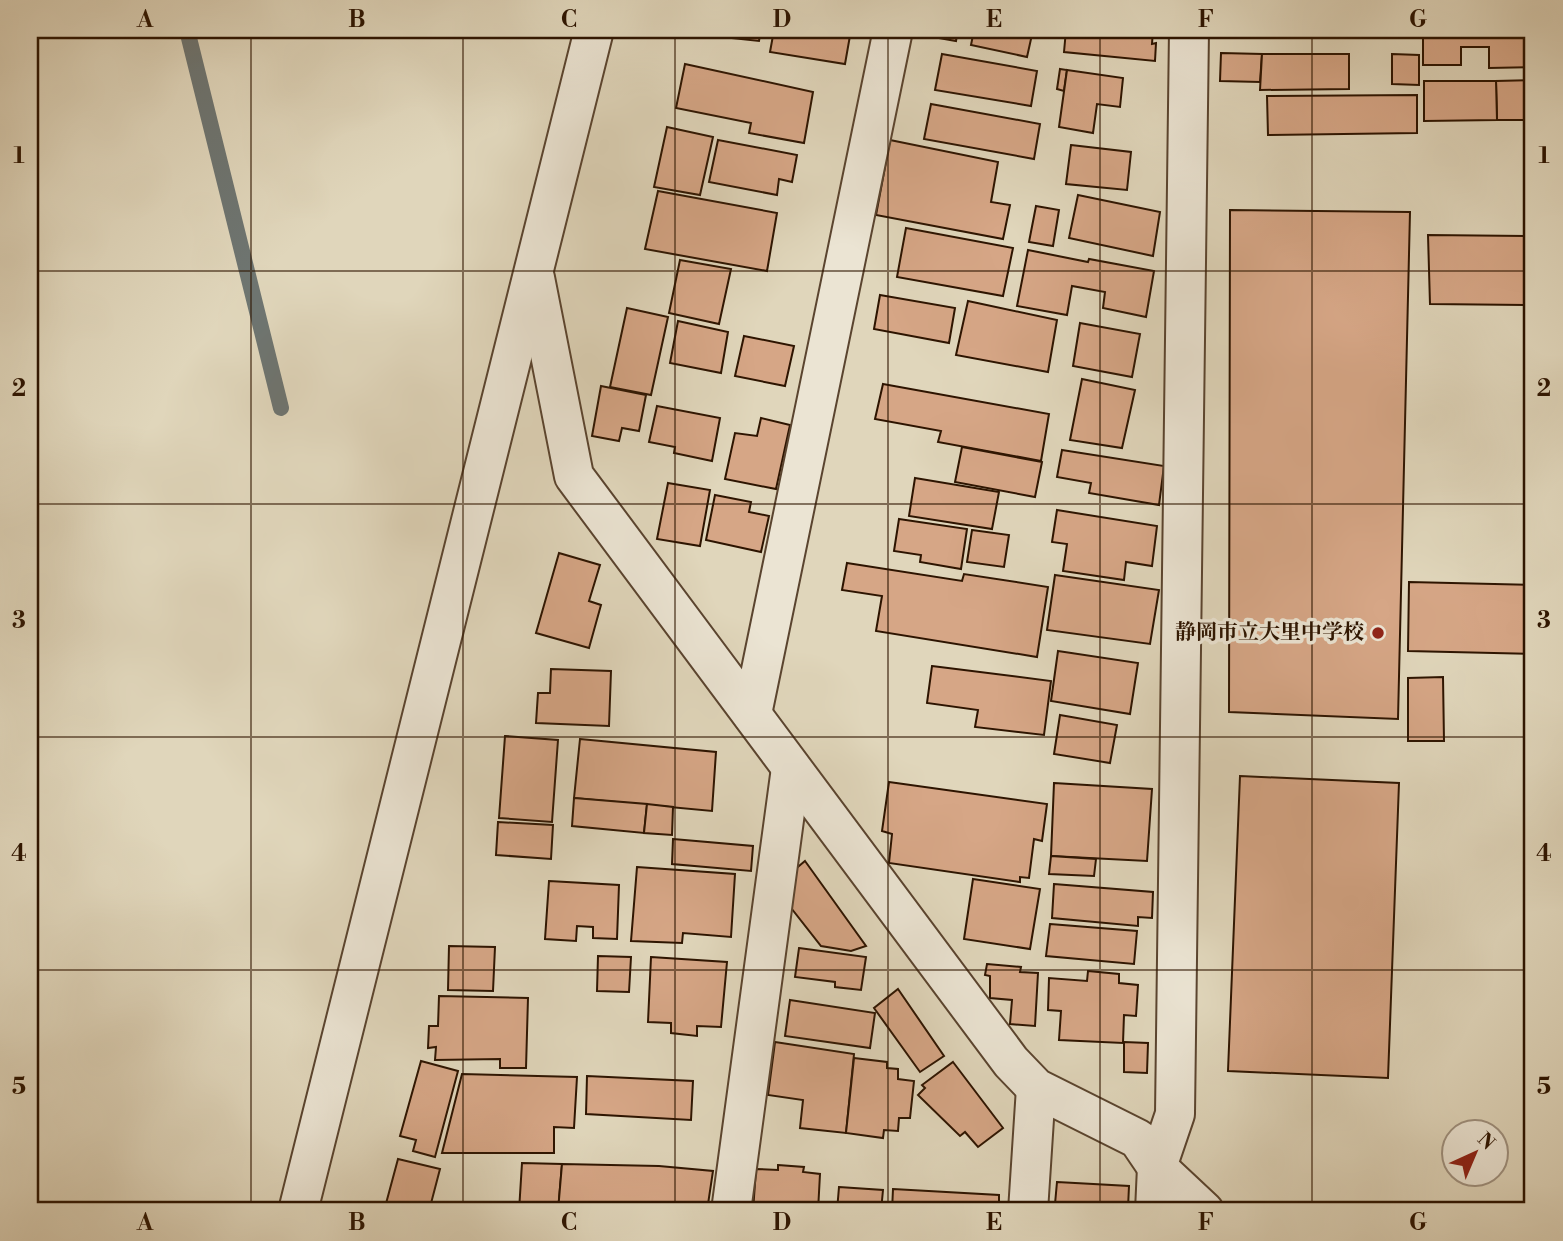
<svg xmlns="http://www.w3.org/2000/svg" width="1563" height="1241" viewBox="0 0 1563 1241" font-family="'Libre Bodoni','Noto Serif JP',serif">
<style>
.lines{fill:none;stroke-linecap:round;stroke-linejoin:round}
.stream{stroke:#6e7571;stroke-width:16}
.building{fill:#d6a686;stroke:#2d1400;stroke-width:2}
.street-casing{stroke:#5a442f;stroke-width:42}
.street{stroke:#ebe4d3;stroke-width:38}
.grid{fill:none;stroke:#2d1400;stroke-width:2;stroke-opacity:0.55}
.poi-dot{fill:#8f2418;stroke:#ebe4d3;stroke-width:2.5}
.labels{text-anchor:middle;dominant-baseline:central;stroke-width:7;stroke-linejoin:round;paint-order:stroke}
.poi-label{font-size:21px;font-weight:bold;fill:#2d1400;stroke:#ebe4d3;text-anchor:end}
.neatline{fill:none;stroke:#2d1400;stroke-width:2.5}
.grid-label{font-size:23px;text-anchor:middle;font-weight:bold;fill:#2d1400}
</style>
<rect width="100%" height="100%" fill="#e0d6bb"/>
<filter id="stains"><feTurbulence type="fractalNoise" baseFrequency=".00286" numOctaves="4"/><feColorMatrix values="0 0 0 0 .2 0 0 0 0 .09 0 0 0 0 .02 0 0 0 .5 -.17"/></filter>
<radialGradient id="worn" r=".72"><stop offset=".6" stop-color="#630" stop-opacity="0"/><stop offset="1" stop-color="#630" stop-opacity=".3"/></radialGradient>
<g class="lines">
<!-- stream -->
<polyline class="stream" points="187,30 281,408"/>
</g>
<!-- building -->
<g class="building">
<polygon points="694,30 761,30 759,41 693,34"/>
<polygon points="774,30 851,30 845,64 770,52"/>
<polygon points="924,30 958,30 956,41 922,35"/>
<polygon points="974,30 1033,30 1027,57 971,45"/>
<polygon points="1066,30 1153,30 1152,44 1156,43 1155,61 1064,52"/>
<polygon points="1423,30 1533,30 1533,67 1489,68 1489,47 1461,47 1461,65 1423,65"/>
<polygon points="1221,53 1262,54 1260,82 1220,81"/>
<polygon points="942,54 1037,71 1031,106 935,90"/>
<polygon points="1262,54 1349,54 1349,89 1260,90"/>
<polygon points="1392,54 1419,55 1419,85 1392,84"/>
<polygon points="685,64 813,92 804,143 749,133 751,123 676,108"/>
<polygon points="1060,69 1067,70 1064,91 1057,89"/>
<polygon points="1067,70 1123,78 1120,107 1097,104 1093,133 1059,127"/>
<polygon points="1533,80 1533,120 1497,120 1496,81"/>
<polygon points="1424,81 1496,81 1497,120 1424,121"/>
<polygon points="1417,95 1417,133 1268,135 1267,96"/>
<polygon points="931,104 1040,124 1034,159 924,139"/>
<polygon points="667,127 713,137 700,195 654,187"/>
<polygon points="718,140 797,155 792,182 779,179 777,195 709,182"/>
<polygon points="890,140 998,162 991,202 1010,205 1003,239 876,215"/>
<polygon points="1071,145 1131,152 1127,190 1066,184"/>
<polygon points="658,191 777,213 767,271 645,249"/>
<polygon points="1078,195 1160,212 1153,256 1069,238"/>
<polygon points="1036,206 1059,210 1053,246 1029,242"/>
<polygon points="1230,210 1410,212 1398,719 1229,712"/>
<polygon points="906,228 1013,248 1003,296 897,277"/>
<polygon points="1428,235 1533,236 1533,305 1430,304"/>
<polygon points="1028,250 1088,262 1089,259 1154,271 1146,317 1103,308 1105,292 1072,286 1067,315 1017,306"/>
<polygon points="680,260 731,269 719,324 669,313"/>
<polygon points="880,295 955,308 949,343 874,329"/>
<polygon points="968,301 1057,320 1048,372 956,355"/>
<polygon points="627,308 668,317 651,395 610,387"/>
<polygon points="678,321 728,332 721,373 670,363"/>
<polygon points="1080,323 1140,334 1132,377 1073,366"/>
<polygon points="744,336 794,346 785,386 735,376"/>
<polygon points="1082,379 1135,390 1122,448 1070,440"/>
<polygon points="883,384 1049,414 1041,461 938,442 941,431 875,419"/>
<polygon points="601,386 646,395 639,431 622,428 619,441 592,436"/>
<polygon points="657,406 720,418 712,461 674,453 675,447 649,442"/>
<polygon points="761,418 790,425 776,489 725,479 735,433 757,436"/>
<polygon points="962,447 1042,462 1035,497 955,482"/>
<polygon points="1062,450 1164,466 1159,505 1089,493 1091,483 1057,477"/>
<polygon points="915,478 999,492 992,529 909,516"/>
<polygon points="668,483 710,490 700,546 657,539"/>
<polygon points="715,495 751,502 749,512 769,516 761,552 706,540"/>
<polygon points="1057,510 1157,526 1152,566 1126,562 1124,580 1063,571 1067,544 1052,542"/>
<polygon points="899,519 967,529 961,569 920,562 921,555 894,551"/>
<polygon points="972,530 1009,535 1004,567 967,562"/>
<polygon points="559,553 600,565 589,601 601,605 589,648 536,633"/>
<polygon points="847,563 962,581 964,574 1048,587 1037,657 876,631 882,596 842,590"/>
<polygon points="1055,575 1159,590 1150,644 1047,630"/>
<polygon points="1409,582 1533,585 1533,654 1408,651"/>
<polygon points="1058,651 1138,663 1130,714 1051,701"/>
<polygon points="932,666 1051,681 1044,735 975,727 978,710 927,703"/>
<polygon points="551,669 611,671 609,726 536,723 538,693 550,693"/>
<polygon points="1443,677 1444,741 1408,741 1408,678"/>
<polygon points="1060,715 1117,725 1110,763 1054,754"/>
<polygon points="505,736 558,740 552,822 499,818"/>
<polygon points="580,739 716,752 712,811 574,798"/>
<polygon points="1240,776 1399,783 1388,1078 1228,1071"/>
<polygon points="889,782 1047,804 1042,841 1034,839 1029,878 1020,877 1020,882 889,863 892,834 882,831"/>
<polygon points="1054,783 1152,789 1147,861 1051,856"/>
<polygon points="574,798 647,804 644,833 572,826"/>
<polygon points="647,804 673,807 672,835 644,833"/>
<polygon points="498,822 553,825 551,859 496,855"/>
<polygon points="673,839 753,846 751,871 672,864"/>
<polygon points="1051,856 1096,859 1094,876 1049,874"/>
<polygon points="805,861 866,946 851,951 821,946 788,904 793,871"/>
<polygon points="637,867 735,874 731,937 683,933 682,943 631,941"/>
<polygon points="973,879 1040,889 1030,949 964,939"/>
<polygon points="549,881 619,885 617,939 593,938 593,927 577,926 576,941 545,939"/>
<polygon points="1054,884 1153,892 1152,918 1138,917 1138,926 1052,918"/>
<polygon points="1050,924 1137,931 1134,964 1046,956"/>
<polygon points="449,946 495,947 493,991 448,990"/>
<polygon points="799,948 866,957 861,990 835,987 835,982 795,977"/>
<polygon points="598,956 631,957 629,992 597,991"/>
<polygon points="651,957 727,962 721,1027 697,1026 697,1036 671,1033 671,1023 648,1022"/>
<polygon points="987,964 1021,967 1020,972 1038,973 1035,1026 1010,1024 1012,1000 990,998 990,976 985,975"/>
<polygon points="1088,971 1119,974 1119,983 1138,985 1136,1016 1124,1015 1123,1043 1059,1040 1061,1011 1048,1010 1049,978 1087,981"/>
<polygon points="898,989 944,1056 920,1072 874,1008"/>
<polygon points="439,996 528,998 526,1068 500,1068 500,1059 435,1060 436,1047 428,1048 429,1026 438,1026"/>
<polygon points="790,1000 875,1013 870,1048 785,1036"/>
<polygon points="775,1042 854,1054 846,1133 800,1128 803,1100 768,1095"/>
<polygon points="1124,1042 1148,1043 1147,1073 1124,1072"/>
<polygon points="854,1058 887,1062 887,1068 898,1069 898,1079 914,1081 910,1118 899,1118 898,1131 884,1130 883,1138 846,1133"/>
<polygon points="421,1061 458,1071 435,1157 413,1151 416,1140 400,1136"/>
<polygon points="953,1062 1003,1128 978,1147 965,1132 960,1136 918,1095 925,1088 922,1085"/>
<polygon points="462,1074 577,1077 574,1128 554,1127 554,1153 442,1153"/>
<polygon points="587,1076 693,1081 691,1120 586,1114"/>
<polygon points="398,1159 440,1169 429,1211 384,1211"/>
<polygon points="522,1163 562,1164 558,1211 519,1211"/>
<polygon points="562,1164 659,1166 713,1171 707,1211 665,1211 665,1209 653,1209 653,1211 558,1211"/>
<polygon points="778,1165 804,1167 803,1172 820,1174 818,1211 753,1211 756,1169 778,1170"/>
<polygon points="1057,1182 1129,1186 1128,1208 1055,1204"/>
<polygon points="839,1187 883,1190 881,1211 837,1211"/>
<polygon points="893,1189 999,1195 999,1211 892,1211"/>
<polygon points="1042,1208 1089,1211 1042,1211"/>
</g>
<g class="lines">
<defs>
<g id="street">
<polyline points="535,278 574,476 1011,1062 1036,1088 1138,1139 1157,1167 1204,1211"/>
<polyline points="752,714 893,30"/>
<polyline points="298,1211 594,30"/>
<polyline points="731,1211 791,768"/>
<polyline points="1028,1211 1036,1088"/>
<polyline points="1155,1211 1157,1167 1175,1114 1189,30"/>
</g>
</defs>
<!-- street casing -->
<use href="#street" class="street-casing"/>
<!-- street -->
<use href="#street" class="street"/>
</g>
<!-- grid -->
<path class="grid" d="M 251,30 L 251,1211M 463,30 L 463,1211M 675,30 L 675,1211M 888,30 L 888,1211M 1100,30 L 1100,1211M 1312,30 L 1312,1211M 30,271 L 1533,271M 30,504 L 1533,504M 30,737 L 1533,737M 30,970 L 1533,970"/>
<!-- markers -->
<circle class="poi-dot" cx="1378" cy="633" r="7"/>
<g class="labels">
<!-- poi labels -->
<g class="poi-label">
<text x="1364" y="633">静岡市立大里中学校</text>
</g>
</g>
<!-- margin -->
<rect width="1563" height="1241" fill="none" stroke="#e0d6bb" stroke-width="77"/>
<!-- north arrow -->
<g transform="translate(1475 1153) rotate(44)"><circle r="33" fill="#ebe4d3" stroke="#9f917f" stroke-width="2"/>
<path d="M0-5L12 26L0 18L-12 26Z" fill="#8f2418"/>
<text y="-10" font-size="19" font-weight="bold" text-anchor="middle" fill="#2d1400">N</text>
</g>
<rect x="38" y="38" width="1486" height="1164" class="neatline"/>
<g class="grid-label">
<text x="145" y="27">A</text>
<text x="357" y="27">B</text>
<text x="569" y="27">C</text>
<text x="782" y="27">D</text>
<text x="994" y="27">E</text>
<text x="1206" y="27">F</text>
<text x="1418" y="27">G</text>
<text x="19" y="163">1</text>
<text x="1544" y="163">1</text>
<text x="19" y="396">2</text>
<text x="1544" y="396">2</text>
<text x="19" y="628">3</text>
<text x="1544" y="628">3</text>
<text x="19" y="861">4</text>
<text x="1544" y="861">4</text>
<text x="19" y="1094">5</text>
<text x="1544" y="1094">5</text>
<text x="145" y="1230">A</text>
<text x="357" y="1230">B</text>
<text x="569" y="1230">C</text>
<text x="782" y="1230">D</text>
<text x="994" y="1230">E</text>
<text x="1206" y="1230">F</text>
<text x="1418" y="1230">G</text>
</g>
<rect width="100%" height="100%" filter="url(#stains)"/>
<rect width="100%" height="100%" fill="url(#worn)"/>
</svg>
